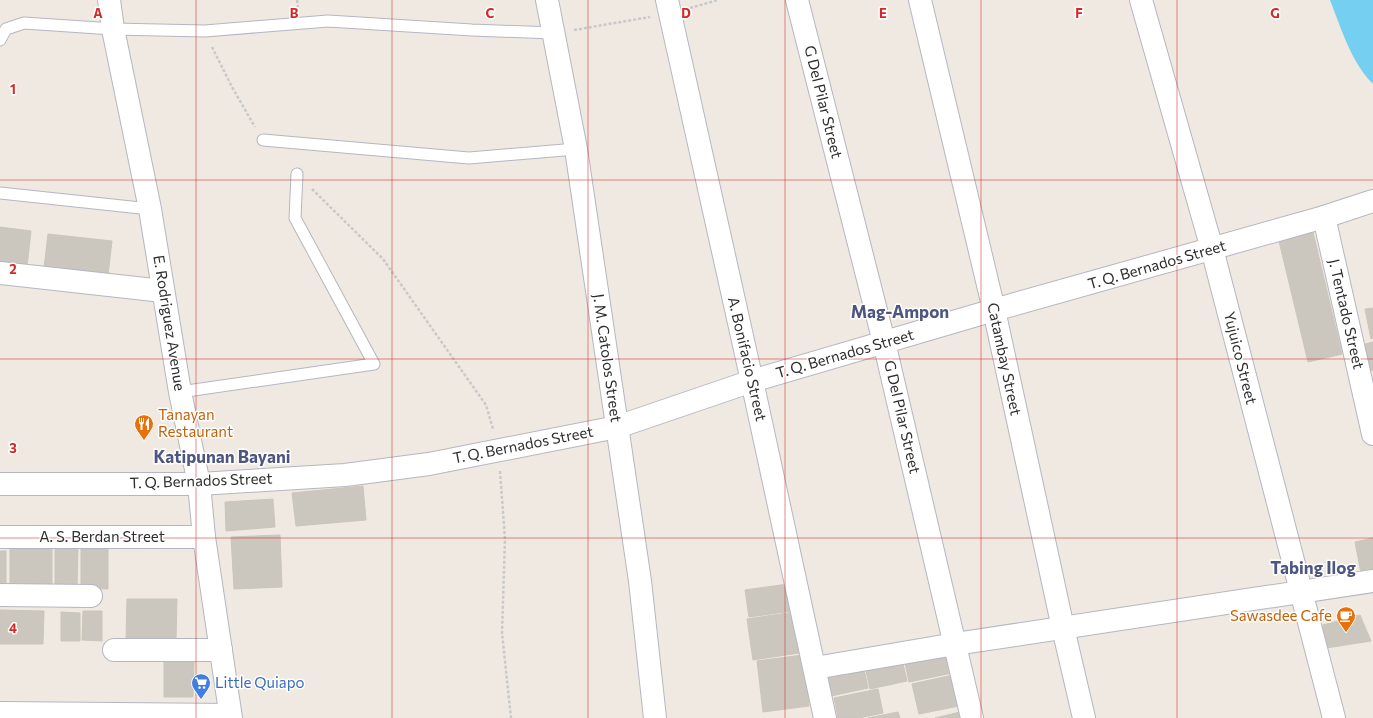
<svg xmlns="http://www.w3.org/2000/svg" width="1373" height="718" font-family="Commissioner,sans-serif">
<rect width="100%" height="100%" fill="#efe9e1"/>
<path fill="#75cff0" d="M1330 0H1373V84C1351 62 1341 28 1330 0Z"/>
<g fill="#cbc7bf" stroke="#cbc5ba">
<polygon points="0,227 31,231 27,267 0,264"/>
<polygon points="1313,232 1342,354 1308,362 1279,241"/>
<polygon points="48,234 112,241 108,275 44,268"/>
<polygon points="1373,308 1373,338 1371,339 1365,309"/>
<polygon points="1373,342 1373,370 1371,371 1365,344"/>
<polygon points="363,486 366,520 296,526 292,493"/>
<polygon points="273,499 275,527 226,531 225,502"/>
<polygon points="280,535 282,587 234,589 231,537"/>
<polygon points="1373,538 1373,571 1361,573 1355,542"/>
<polygon points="10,544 52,545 52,588 10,587"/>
<polygon points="81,545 108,545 108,589 81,588"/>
<polygon points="55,546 78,546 77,588 55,587"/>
<rect x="0" y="551" width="6" height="36"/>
<polygon points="788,584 792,611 749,617 745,590"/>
<polygon points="127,599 177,599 176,640 126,640"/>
<polygon points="0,610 44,611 43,644 0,644"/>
<polygon points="83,611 102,611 102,641 82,640"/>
<polygon points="61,612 80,613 80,641 61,641"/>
<polygon points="794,612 799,653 753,660 747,619"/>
<polygon points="1360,615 1371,641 1326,648 1323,625"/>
<polygon points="947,649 952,673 909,682 904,658"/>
<polygon points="803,655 809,706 763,712 757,661"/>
<polygon points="901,655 907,681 870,689 864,662"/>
<polygon points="862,660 868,688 831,696 826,668"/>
<polygon points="164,661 194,661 193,697 164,697"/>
<polygon points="953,675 959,706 919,714 912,684"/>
<polygon points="878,689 883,713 859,718 838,718 834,698"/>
<polygon points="898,712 900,718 868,718"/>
<polygon points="960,712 962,718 935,718"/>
</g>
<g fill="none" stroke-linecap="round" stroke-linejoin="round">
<defs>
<g id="service">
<polyline points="0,40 6,29 24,23 113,29 205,31 328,21 472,30 553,33"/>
<polyline points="263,140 469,158 576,149"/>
<polyline points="0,193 150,209"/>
<polyline points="180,392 374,364 295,218 297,174"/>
</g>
<g id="minor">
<polyline points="797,0 884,342 972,718"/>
<polyline points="920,0 994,310 1063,628 1084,718"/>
<polyline points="1141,0 1212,249 1334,718"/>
<polyline points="1324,217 1373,434"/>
<polyline points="0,273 163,291"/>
<polyline points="0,484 199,484 345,475 429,464 617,427 752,381 994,310 1324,217 1373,201"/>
<polyline points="0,537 204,537"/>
<polyline points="0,595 91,596"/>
<polyline points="114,650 221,650"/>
<polyline points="815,668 955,644 1373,581"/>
<polyline points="0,713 230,715"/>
</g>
<g id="tertiary">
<polyline points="109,0 113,29 150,209 180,392 199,484 204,537 231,718"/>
<polyline points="547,0 576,149 640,581 655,718"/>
<polyline points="667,0 752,381 825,718"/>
</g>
</defs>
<use href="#service" stroke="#b4b7c1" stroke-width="13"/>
<use href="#minor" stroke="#b4b7c1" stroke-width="24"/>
<use href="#tertiary" stroke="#b4b7c1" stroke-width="24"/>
<g stroke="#c9c9c9" stroke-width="2.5" stroke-dasharray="3 2" stroke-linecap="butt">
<polyline points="297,0 298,7"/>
<polyline points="690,8 718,0"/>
<polyline points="574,30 650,17"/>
<polyline points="212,47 232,87 255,127"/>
<polyline points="312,189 383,259 486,405 493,429"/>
<polyline points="500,471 505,539 502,633 511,718"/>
</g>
<use href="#service" stroke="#fff" stroke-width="11"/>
<use href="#minor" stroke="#fff" stroke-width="22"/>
<use href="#tertiary" stroke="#fff" stroke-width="22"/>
</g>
<path fill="none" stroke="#d62828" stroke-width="1" stroke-opacity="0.55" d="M196 0V718M392 0V718M588 0V718M785 0V718M981 0V718M1177 0V718M0 180H1373M0 359H1373M0 538H1373"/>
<defs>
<symbol id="restaurant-pin" viewBox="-11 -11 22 30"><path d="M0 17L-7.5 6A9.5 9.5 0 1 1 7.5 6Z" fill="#e8710a" stroke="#fff"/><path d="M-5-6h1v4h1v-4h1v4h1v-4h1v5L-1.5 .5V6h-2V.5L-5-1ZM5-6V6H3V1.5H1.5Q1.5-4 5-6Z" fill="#fff"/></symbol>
<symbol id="cafe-pin" viewBox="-11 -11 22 30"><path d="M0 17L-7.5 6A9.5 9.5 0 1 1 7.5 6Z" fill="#e8710a" stroke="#fff"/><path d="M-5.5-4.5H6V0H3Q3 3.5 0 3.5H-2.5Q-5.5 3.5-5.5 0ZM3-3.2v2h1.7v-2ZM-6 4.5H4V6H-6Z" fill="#fff"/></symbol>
<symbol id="supermarket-pin" viewBox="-11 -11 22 30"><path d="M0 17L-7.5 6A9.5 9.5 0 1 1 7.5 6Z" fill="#3f7fe0" stroke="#fff"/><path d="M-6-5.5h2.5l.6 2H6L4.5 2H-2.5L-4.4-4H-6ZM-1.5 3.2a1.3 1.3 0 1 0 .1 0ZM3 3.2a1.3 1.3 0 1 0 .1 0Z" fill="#fff"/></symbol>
</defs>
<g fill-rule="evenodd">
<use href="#restaurant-pin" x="133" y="413" width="22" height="30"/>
<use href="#cafe-pin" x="1335" y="605" width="22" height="30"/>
<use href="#supermarket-pin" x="190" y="672" width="22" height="30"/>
</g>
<g text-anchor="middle" stroke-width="3" stroke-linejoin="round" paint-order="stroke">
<g font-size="15" fill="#2e2e2e" stroke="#fff">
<text transform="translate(823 102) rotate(76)" y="5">G Del Pilar Street</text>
<text transform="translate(1157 265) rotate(-16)" y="5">T. Q. Bernados Street</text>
<text transform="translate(1346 314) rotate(77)" y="5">J. Tentado Street</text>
<text transform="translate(169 323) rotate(81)" y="5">E. Rodriguez Avenue</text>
<text transform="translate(845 354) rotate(-16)" y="5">T. Q. Bernados Street</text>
<text transform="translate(607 358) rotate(82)" y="5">J. M. Catolos Street</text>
<text transform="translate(1240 358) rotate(76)" y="5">Yujuico Street</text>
<text transform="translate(747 359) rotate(77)" y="5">A. Bonifacio Street</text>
<text transform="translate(1004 359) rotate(78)" y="5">Catambay Street</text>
<text transform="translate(902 417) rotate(77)" y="5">G Del Pilar Street</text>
<text transform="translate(523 445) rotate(-11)" y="5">T. Q. Bernados Street</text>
<text transform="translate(201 481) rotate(-2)" y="5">T. Q. Bernados Street</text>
<text x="102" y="542">A. S. Berdan Street</text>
</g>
<g font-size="15" fill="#c56008" stroke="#fff" text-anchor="start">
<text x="158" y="420">Tanayan<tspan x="158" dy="17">Restaurant</tspan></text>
<text x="1332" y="621" text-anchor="end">Sawasdee Cafe</text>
</g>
<g font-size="15" fill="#366cbe" stroke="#fff" text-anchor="start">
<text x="215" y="688">Little Quiapo</text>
</g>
<g font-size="17" font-weight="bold" fill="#4d5680" stroke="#fff">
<text x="900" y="318">Mag-Ampon</text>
<text x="222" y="463">Katipunan Bayani</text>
<text x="1313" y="574">Tabing Ilog</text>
</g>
</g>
<g font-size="13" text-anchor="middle" font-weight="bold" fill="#d62828" stroke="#fff" stroke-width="3" stroke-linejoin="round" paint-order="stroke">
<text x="98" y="18">A</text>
<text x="294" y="18">B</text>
<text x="490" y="18">C</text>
<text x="686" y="18">D</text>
<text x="883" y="18">E</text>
<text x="1079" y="18">F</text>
<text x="1275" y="18">G</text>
<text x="13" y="94">1</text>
<text x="13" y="274">2</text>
<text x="13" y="453">3</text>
<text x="13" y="633">4</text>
</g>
</svg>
